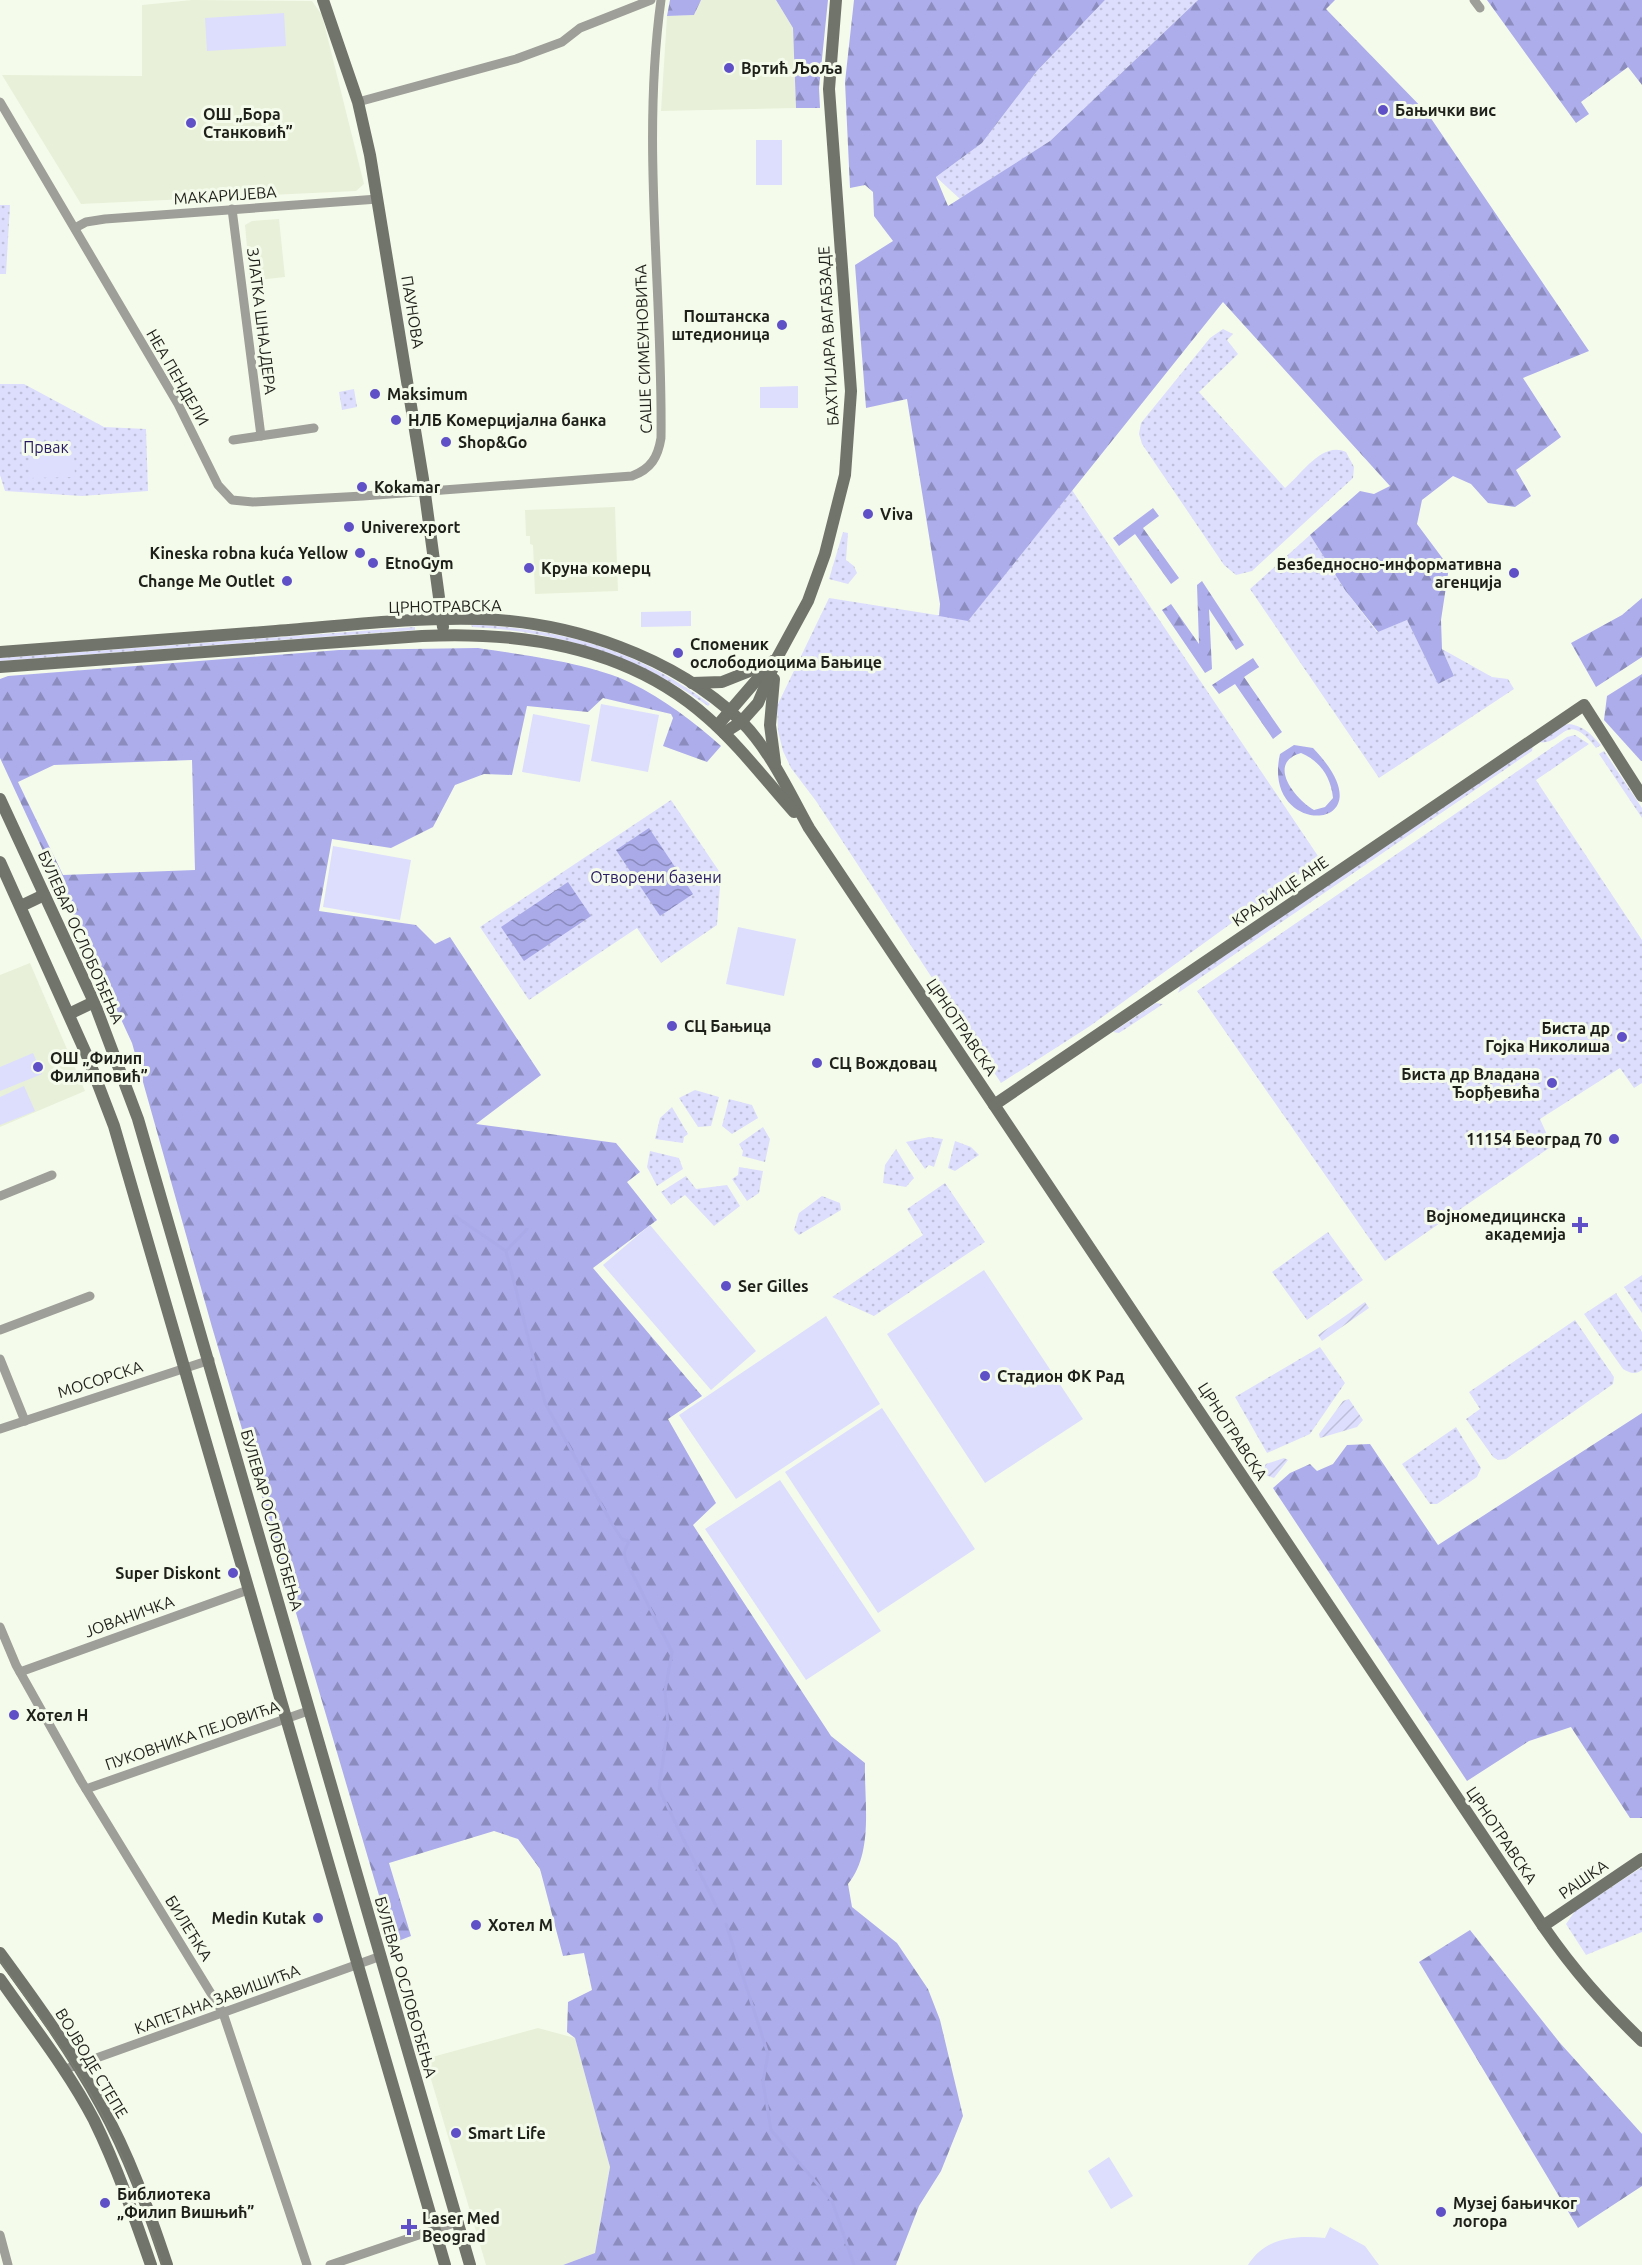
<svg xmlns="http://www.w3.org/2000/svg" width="1642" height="2265" font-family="Ubuntu,sans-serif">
<defs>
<pattern id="grass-dots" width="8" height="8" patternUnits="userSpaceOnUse" patternTransform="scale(1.5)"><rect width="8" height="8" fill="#dddefd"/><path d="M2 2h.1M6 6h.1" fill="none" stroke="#bdbed8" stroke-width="1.8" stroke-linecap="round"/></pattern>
<pattern id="forest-firs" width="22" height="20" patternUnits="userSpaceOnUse" patternTransform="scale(1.5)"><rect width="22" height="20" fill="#adadec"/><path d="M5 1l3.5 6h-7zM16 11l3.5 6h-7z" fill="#8c8cbe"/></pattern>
<pattern id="garden-furrows" width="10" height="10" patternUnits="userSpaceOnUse" patternTransform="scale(1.5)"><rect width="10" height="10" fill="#dddefd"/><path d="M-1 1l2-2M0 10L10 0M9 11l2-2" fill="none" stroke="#bdbed8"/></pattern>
<pattern id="water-waves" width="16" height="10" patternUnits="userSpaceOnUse" patternTransform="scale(1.5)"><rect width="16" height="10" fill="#aaaae9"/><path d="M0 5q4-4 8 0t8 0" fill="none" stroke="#8a8abc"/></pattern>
</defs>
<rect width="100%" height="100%" fill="#f5fbeb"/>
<g fill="#e8f0d9">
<polygon points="192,0 312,1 322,15 364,184 356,191 81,204 2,75 142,76 142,5"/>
<polygon points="701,0 776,0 793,28 796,108 661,111 667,16 694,15"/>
<polygon points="279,219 285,277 250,281 245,225 252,221"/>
<polygon points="615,507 618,591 535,594 533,545 530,544 530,536 526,536 525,510"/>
<polygon points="30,963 85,1091 0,1127 0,975"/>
<polygon points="538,2028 575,2038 610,2167 595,2253 563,2265 486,2265 425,2059"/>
</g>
<g fill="url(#grass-dots)">
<polygon points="1105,0 1198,0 1050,141 960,199 936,177 982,143 1037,71"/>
<polygon points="0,205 10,205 6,274 0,274"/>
<path d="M1223 329 1233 334 1227 340 1238 354 1199 392 1285 488C1302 474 1322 441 1346 452L1354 467 1353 478 1252 571 1236 575 1224 565 1142 444 1139 434 1141 423 1210 338Z"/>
<polygon points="0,384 24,384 104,427 146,429 148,491 82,496 5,491 0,475"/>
<polygon points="354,389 357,407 342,410 339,392"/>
<polygon points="1072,490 1320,859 1090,1026 1001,1083 816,801 791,768 783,751 778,731 777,706 829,598 968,620"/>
<polygon points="843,532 848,533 846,560 854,566 857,573 848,584 829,579"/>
<polygon points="1310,535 1345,590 1377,632 1407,620 1438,684 1454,676 1442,649 1492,677 1508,679 1514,689 1379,778 1250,589"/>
<path d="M471 624C564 630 634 648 710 704L708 706C638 656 558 631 472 627Z"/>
<polygon points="415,627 415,630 0,661 0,658"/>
<path d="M1569 724C1586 727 1590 734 1601 745L1596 748C1564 707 1564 747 1538 742L1560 726Z"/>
<polygon points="1575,735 1589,744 1536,780 1642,940 1642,1083 1634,1088 1620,1068 1540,1119 1552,1146 1385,1261 1197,991 1567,737"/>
<polygon points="1533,745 1532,751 1178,993 1181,985"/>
<polygon points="1604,751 1642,808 1642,818 1599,754"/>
<polygon points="671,800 721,874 717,925 661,963 637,928 529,1000 480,927"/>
<polygon points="1156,1003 1163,1004 1119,1033 1113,1032"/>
<polygon points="695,1090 719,1097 711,1126 698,1127 679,1098"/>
<polygon points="729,1099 752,1105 758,1118 732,1134 722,1126"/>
<polygon points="672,1107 688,1134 684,1137 683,1143 655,1139 660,1118"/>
<polygon points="763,1127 770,1139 765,1162 742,1156 743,1151 739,1144"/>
<polygon points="929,1137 943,1139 934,1167 929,1165 925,1169 906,1142"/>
<polygon points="955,1141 971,1147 979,1155 955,1171 948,1168"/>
<polygon points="896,1149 914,1178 906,1187 883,1183 885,1165"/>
<polygon points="650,1151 679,1158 683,1169 657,1186 647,1167"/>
<polygon points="739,1167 763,1171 759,1193 747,1201 732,1179 738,1175"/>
<polygon points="686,1176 696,1189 727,1185 740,1206 714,1226 685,1195 671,1205 661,1192"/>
<polygon points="945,1183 985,1242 874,1316 832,1297 923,1235 907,1209"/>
<polygon points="822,1196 840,1203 841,1210 799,1235 794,1230 799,1213"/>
<polygon points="1328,1232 1363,1280 1307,1320 1272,1272"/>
<polygon points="1642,1275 1642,1313 1624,1287"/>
<path d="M1616 1293 1642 1332V1370C1636 1375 1629 1373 1623 1369L1584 1314Z"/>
<polygon points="1575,1320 1614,1377 1613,1384 1506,1459 1498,1460 1493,1457 1466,1419 1480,1409 1469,1392"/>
<polygon points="1320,1347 1345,1383 1310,1434 1267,1453 1235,1397"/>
<polygon points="1456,1427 1481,1468 1477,1477 1437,1504 1430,1504 1402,1464"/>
<polygon points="1642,1867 1642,1932 1586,1955 1566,1924 1575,1911"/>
</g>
<g fill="url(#forest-firs)" fill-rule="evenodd">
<polygon points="670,0 701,0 694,15 667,16"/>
<polygon points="776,0 828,0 819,88 820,108 796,108 793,28"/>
<polygon points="854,0 1105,0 1037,71 982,143 936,177 948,206 1050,141 1198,0 1335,0 1326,9 1428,114 1589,351 1523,378 1561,437 1516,470 1531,496 1515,507 1488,503 1471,484 1453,476 1422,500 1417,524 1449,567 1441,620 1442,649 1454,676 1438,684 1407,620 1378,632 1345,590 1310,535 1360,491 1374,494 1390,486 1223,302 968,621 939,616 940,604 907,399 866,408 855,265 893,241 874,216 873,192 865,185 850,188 845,82"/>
<polygon points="1487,0 1642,0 1642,85 1628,67 1581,102 1589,114 1576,123"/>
<polygon points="1153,508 1159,516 1143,528 1179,578 1171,584 1135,534 1119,546 1113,538"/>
<polygon points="1202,581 1244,645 1236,650 1209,609 1212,669 1205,673 1162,610 1171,604 1199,644 1197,585"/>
<polygon points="1642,598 1642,657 1596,687 1571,643 1622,615"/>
<path d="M478 648C523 655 591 663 631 683 664 699 694 722 721 746L707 762 663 746 673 718 671 714 603 698 588 712 527 706 512 775 484 774 455 785 433 827 391 848 332 839 319 911 416 925 435 944 450 937 541 1075 476 1124 616 1143 640 1172 627 1182 657 1220 593 1268 702 1396 668 1419 716 1503 693 1525 831 1736 865 1763C864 1802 874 1852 848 1884L852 1907 897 1943 928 1989 940 2020 963 2116 941 2171 919 2206 896 2265H563L595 2253 610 2167 575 2038 567 2032 568 2002 592 1990 584 1953 563 1956 540 1869 518 1839 494 1831 389 1863 411 1936 393 1943 212 1327 132 1043 0 758V679L8 676 339 650ZM192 760 195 870 63 875 18 782 54 765Z"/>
<polygon points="1253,658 1259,667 1244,677 1282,732 1273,739 1235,684 1219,694 1212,685"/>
<polygon points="1642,674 1642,761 1641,761 1604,720 1607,696"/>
<path d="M1294 745 1313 748C1395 833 1260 841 1280 754ZM1301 753C1320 761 1331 777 1333 798L1325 807 1314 810C1295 799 1266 763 1301 753Z"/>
<polygon points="1642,1413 1642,1818 1630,1818 1571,1727 1529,1741 1467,1781 1273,1488 1290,1473 1310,1464 1317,1471 1333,1464 1347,1445 1370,1444 1438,1545"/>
<polygon points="1470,1930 1560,2043 1642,2134 1642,2186 1578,2228 1419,1962"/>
</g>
<g fill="url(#garden-furrows)">
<polygon points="1365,1302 1369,1308 1322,1341 1318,1335"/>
<polygon points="1349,1399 1363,1420 1357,1427 1320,1438 1319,1434 1343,1401"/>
<polygon points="1284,1458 1288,1460 1274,1478 1265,1475 1263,1468 1266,1464"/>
</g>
<g fill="#dddefd">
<polygon points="284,13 286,46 207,51 205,18"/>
<rect x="756" y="140" width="26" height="45"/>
<polygon points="798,386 798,408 760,408 760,387"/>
<polygon points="74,453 75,477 30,478 29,454"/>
<polygon points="691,611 691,626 641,627 641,612"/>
<polygon points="601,704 659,715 648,772 591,761"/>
<polygon points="533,714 590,725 580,782 522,772"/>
<polygon points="333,846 411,860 400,920 323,907"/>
<polygon points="738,927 796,939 784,996 726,984"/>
<polygon points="33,1053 42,1074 0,1091 0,1067"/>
<polygon points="24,1086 35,1111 0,1125 0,1097"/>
<polygon points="650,1225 756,1351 711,1390 603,1265"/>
<polygon points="984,1270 1083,1419 985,1483 887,1334"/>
<polygon points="826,1316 880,1404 736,1499 679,1415"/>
<polygon points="882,1408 975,1549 878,1613 785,1472"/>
<polygon points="780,1480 881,1631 806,1680 705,1529"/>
<polygon points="1109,2157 1133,2196 1111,2209 1088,2171"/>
<path d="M1330 2227 1365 2246 1379 2265H1248C1265 2237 1296 2235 1325 2238Z"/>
</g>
<g fill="url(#water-waves)">
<polygon points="649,828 693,894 660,916 616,850"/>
<polygon points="568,882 591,916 524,961 501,927"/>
</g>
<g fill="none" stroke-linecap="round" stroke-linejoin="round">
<g stroke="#aaaae9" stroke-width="3">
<polyline points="455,1216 506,1251 545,1403 612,1524 622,1539 629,1541 624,1553 626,1561 672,1652 665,1691 668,1725 659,1789 716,1906"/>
<polyline points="506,1251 527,1229"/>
<polyline points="726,1924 768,2054 763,2082 771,2130 832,2201 854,2265"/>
</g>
<g stroke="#9d9f98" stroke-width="9">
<polyline points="1474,0 1480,8"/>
<path d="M0 102 178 404 218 485 232 500 253 502 363 496 632 476C651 469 658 457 661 438 663 291 641 146 661 0"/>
<polyline points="358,102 516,59 562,42 580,28 651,0"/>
<polyline points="232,209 261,436"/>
<polyline points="75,228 86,222 105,219 378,199"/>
<polyline points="233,440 314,428"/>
<polyline points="0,1196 52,1175"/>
<polyline points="0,1330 90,1296"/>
<polyline points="0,1359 25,1421"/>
<polyline points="0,1429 210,1360"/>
<polyline points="0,1627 16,1665 81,1781 223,2013 307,2265"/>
<polyline points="20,1672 248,1590"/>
<polyline points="86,1789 308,1711"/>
<polyline points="63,2070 381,1956"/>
<polyline points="0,2235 8,2265"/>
<polyline points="330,2265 457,2222"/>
</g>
<g stroke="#71746b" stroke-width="12">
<polyline points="323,0 358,102 370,155 423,479 443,627"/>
<path d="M0 652C92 645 184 638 276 631 343 626 412 617 480 619 572 622 673 656 741 721 770 750 789 792 809 828L1543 1926C1575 1972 1602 2002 1642 2041"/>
<path d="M0 667 422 636C523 631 630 648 708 718 740 746 766 781 794 812"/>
<polyline points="774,679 770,725 775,763"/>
<polyline points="692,683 722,682 765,665"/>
<polyline points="717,726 773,661"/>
<polyline points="724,733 741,722 758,703 777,658 808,601 825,554 845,475 851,391 829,89 836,0"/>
<polyline points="0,799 94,1002 138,1119 470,2265"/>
<polyline points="0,862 88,1058 114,1126 445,2265"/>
<polyline points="21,906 44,895"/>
<polyline points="69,1014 94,1002"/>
<polyline points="994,1105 1584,705 1642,796"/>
<polyline points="1543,1926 1642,1859"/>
<path d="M0 1953C36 2002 72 2052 101 2105 129 2155 149 2211 167 2265"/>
<path d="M0 1979C32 2025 68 2070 94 2120 117 2167 134 2216 151 2265"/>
</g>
<path stroke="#777b70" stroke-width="1.5" d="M0 1961C34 2009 69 2056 98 2107 125 2157 145 2211 162 2265"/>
</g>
<g fill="#6050c8" stroke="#f5fbeb" stroke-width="2">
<circle cx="729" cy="68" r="6"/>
<circle cx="1383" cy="110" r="6"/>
<circle cx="191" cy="123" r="6"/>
<circle cx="782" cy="325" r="6"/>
<circle cx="375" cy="394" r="6"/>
<circle cx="396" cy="420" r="6"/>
<circle cx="446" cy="442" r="6"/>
<circle cx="362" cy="487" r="6"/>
<circle cx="868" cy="514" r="6"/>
<circle cx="349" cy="527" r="6"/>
<circle cx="360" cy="553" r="6"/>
<circle cx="373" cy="563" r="6"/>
<circle cx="529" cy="568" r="6"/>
<circle cx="1514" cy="573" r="6"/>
<circle cx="287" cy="581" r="6"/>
<circle cx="678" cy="653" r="6"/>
<circle cx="672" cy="1026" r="6"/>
<circle cx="1622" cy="1037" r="6"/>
<circle cx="817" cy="1063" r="6"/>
<circle cx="38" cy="1067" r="6"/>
<circle cx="1552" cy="1083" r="6"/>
<circle cx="1614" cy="1139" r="6"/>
<path d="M1577 1216h6v6h6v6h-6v6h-6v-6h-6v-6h6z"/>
<circle cx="726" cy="1286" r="6"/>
<circle cx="985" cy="1376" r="6"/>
<circle cx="233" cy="1573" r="6"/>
<circle cx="14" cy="1715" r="6"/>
<circle cx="318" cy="1918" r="6"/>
<circle cx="476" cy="1925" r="6"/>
<circle cx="456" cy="2133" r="6"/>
<circle cx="105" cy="2203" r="6"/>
<circle cx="1441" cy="2212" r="6"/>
<path d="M406 2218h6v6h6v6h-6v6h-6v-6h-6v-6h6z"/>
</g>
<g text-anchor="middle" stroke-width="6" stroke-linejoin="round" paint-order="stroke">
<g font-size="16" font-weight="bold" fill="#1e201a" stroke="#f5fbeb" text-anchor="start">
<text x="741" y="74">Вртић Љоља</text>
<text x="1395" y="116">Бањички вис</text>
<text x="203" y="120">ОШ „Бора<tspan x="203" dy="18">Станковић”</tspan></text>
<text x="770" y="322" text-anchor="end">Поштанска<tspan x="770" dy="18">штедионица</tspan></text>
<text x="387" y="400">Maksimum</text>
<text x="408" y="426">НЛБ Комерцијална банка</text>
<text x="458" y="448">Shop&amp;Go</text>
<text x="374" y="493">Kokamar</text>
<text x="880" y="520">Viva</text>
<text x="361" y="533">Univerexport</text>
<text x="348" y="559" text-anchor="end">Kineska robna kuća Yellow</text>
<text x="385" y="569">EtnoGym</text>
<text x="1502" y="570" text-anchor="end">Безбедносно-информативна<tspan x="1502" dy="18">агенција</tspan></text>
<text x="541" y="574">Круна комерц</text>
<text x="275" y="587" text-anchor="end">Change Me Outlet</text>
<text x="690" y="650">Споменик<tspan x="690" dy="18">ослободиоцима Бањице</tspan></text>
<text x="684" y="1032">СЦ Бањица</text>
<text x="1610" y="1034" text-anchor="end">Биста др<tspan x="1610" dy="18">Гојка Николиша</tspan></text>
<text x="50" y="1064">ОШ „Филип<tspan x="50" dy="18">Филиповић”</tspan></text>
<text x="829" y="1069">СЦ Вождовац</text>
<text x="1540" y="1080" text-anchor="end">Биста др Владана<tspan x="1540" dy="18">Ђорђевића</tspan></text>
<text x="1602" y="1145" text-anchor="end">11154 Београд 70</text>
<text x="1566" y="1222" text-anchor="end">Војномедицинска<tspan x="1566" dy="18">академија</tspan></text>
<text x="738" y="1292">Ser Gilles</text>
<text x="997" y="1382">Стадион ФК Рад</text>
<text x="221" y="1579" text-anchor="end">Super Diskont</text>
<text x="26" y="1721">Хотел Н</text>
<text x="306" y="1924" text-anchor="end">Medin Kutak</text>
<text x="488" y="1931">Хотел М</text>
<text x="468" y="2139">Smart Life</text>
<text x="117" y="2200">Библиотека<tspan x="117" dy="18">„Филип Вишњић”</tspan></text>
<text x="1453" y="2209">Музеј бањичког<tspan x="1453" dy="18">логора</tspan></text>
<text x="422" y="2224">Laser Med<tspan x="422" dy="18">Beograd</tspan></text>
</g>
<g font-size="16" fill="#1e201a" stroke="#f5fbeb">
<text transform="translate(225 195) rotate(-4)" y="6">МАКАРИЈЕВА</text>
<text transform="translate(413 312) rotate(81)" y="6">ПАУНОВА</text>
<text transform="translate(262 321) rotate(83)" y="6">ЗЛАТКА ШНАЈДЕРА</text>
<text transform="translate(828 336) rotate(-93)" y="6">БАХТИЈАРА ВАГАБЗАДЕ</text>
<text transform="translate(643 349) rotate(-92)" y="6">САШЕ СИМЕУНОВИЋА</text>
<text transform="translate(178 377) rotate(60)" y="6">НЕА ПЕНДЕЛИ</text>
<text transform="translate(445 606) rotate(-1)" y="6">ЦРНОТРАВСКА</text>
<text transform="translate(1280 891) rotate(-34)" y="6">КРАЉИЦЕ АНЕ</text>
<text transform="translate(81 937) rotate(66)" y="6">БУЛЕВАР ОСЛОБОЂЕЊА</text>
<text transform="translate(962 1027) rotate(56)" y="6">ЦРНОТРАВСКА</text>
<text transform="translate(100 1379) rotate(-18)" y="6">МОСОРСКА</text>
<text transform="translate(1233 1431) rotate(57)" y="6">ЦРНОТРАВСКА</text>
<text transform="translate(272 1520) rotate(74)" y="6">БУЛЕВАР ОСЛОБОЂЕЊА</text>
<text transform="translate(129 1616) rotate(-20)" y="6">ЈОВАНИЧКА</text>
<text transform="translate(192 1735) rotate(-19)" y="6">ПУКОВНИКА ПЕЈОВИЋА</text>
<text transform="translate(1502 1835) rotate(56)" y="6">ЦРНОТРАВСКА</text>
<text transform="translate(1583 1879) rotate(-35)" y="6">РАШКА</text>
<text transform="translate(189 1928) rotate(58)" y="6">БИЛЕЋКА</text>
<text transform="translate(406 1987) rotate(74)" y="6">БУЛЕВАР ОСЛОБОЂЕЊА</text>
<text transform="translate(217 1999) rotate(-20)" y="6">КАПЕТАНА ЗАВИШИЋА</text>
<text transform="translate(92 2063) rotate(59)" y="6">ВОЈВОДЕ СТЕПЕ</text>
</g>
<g font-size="16" fill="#271a61" stroke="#f5fbeb">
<text x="46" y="453">Првак</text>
<text x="656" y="883">Отворени базени</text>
</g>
</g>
</svg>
